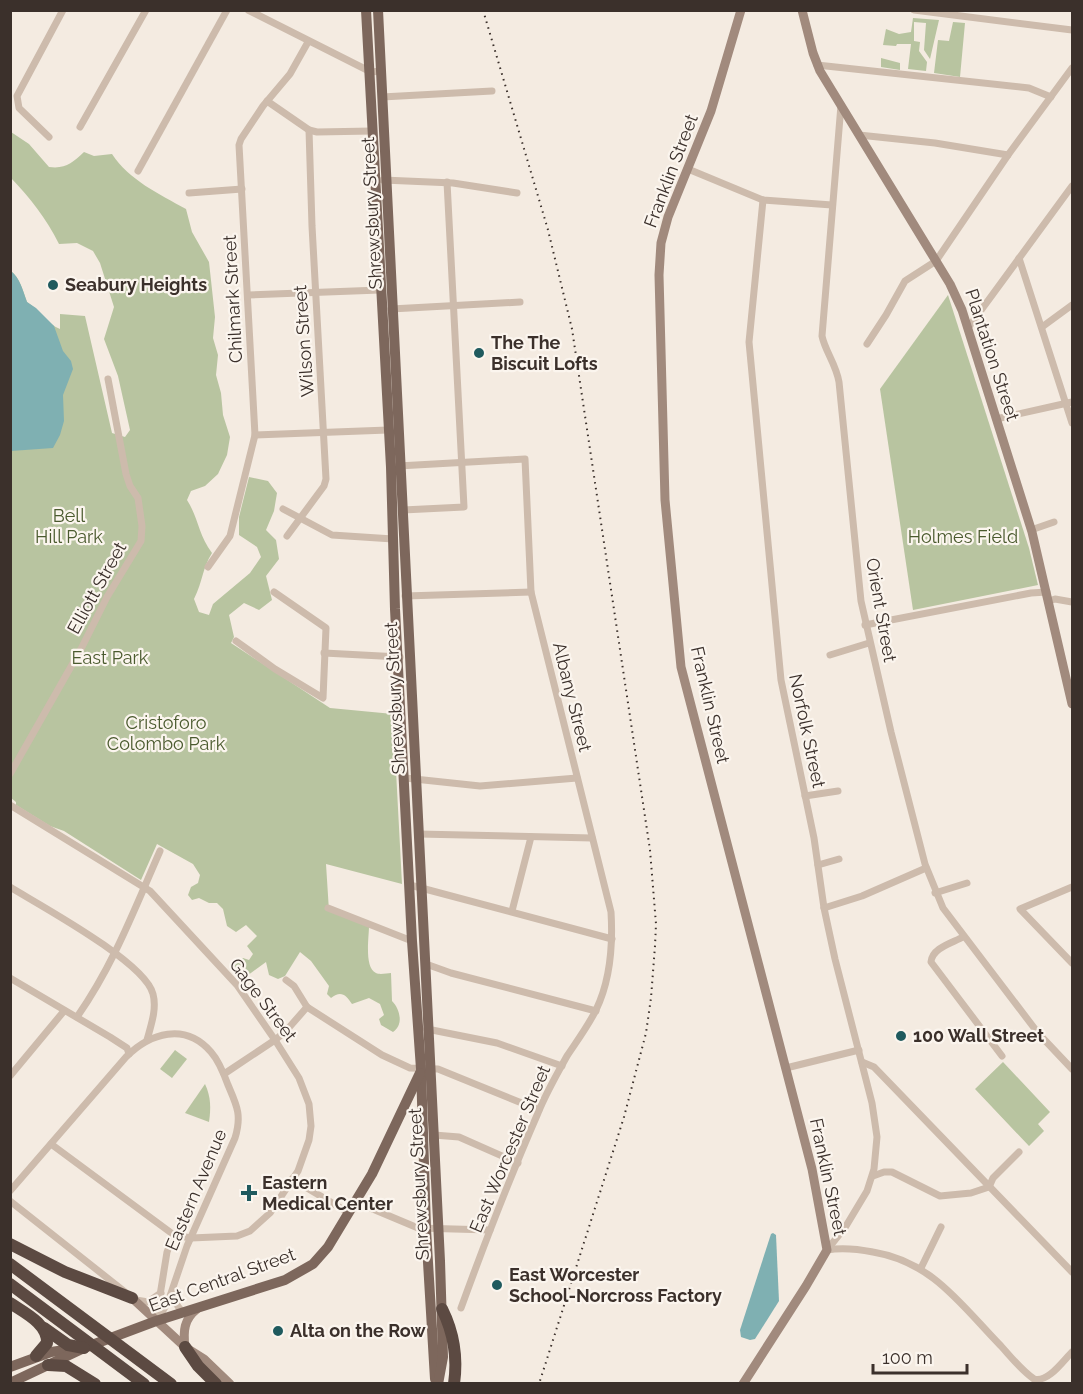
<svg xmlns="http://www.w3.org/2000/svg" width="1083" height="1394" font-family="Raleway,sans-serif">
<rect width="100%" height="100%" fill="#f4ebe1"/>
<g fill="#b8c4a0">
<polygon points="913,18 939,20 930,59 924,50 926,23 914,22 914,41 920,42 919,51 927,62 926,71 908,69 911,44 897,44 896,46 883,45 886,29 899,34 911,32"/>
<polygon points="953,22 965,23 960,77 934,73 938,40 949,41"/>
<polygon points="881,58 900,63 900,70 881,67"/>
<path d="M11 132 29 144 49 167C66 169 72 163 84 152L94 156 112 154C129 180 159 194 186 209L192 232 209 262 215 317 213 338 218 355 216 375 221 393 223 415 230 437 227 455 218 474 205 486 191 491 187 500C199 519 198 534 212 553 202 569 203 581 194 599L199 612 209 615 213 604 250 573 261 557 257 547 239 535V517L249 477 268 481 277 493 274 511 266 530 276 540 279 559 266 576 272 600 259 610 244 603 229 615 234 637 231 643 330 708 393 714 402 884 326 864 329 911 369 926C369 937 364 968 376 973 380 975 387 973 391 973L392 1001C400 1009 404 1025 393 1032L381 1025 379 1019 384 1015 380 1004 369 998 352 1004C346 995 341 990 331 998L327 994 329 986 311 961 300 952 285 976 278 979 269 975 266 962 240 981 231 968 243 958 249 960 253 954 247 946 257 936 246 925 236 932 227 926 223 909 217 903H209L199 898 192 900 188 895 191 887 198 883 200 875 193 864 157 844 141 880 64 831 50 826 16 805V802L11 798V271C20 278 23 291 27 302 39 310 47 324 60 329V314L85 316 112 433 125 437 130 430 118 376 104 339 114 307 100 263 93 251 77 243 59 244C46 218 30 198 11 178Z"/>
<polygon points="948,295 1029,548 1038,585 913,610 880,389"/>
<polygon points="175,1050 187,1059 172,1078 160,1069"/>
<polygon points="1003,1062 1050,1112 1038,1124 1044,1131 1029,1146 975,1089"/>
<path d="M205 1084C211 1097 211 1108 209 1122L185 1113Z"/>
</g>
<g fill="#7fb0b2">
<path d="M11 271C20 278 23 291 27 302L36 308 54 326 63 351 71 361 73 369 63 395 64 421 60 435 53 448 11 451Z"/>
<polygon points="773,1233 776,1235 779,1301 755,1339 750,1340 741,1337 740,1330 771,1234"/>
</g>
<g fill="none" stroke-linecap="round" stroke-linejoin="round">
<g stroke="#cdbbac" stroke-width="7">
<polyline points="248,10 371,72 381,71"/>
<polyline points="914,10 1072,30"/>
<polyline points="817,65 1029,88 1051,97"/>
<polyline points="382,97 492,91"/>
<polyline points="267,101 309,130 317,132 372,131"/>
<path d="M841 105 822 336C825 351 836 364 839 382L861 601 891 732 925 864 943 908 1038 1033 1072 1069"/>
<polyline points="80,127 146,10"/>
<polyline points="859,135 935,143 1008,155"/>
<polyline points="49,137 19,108 17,96 63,10"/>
<polyline points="688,169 763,200 832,205"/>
<polyline points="138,171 227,10"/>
<polyline points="383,180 453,183 517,193"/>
<polyline points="189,193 242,189"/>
<polyline points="763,200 749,342 781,680 814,838 824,908 835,959 872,1103 877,1137 874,1169 867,1191 846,1226 827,1250"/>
<polyline points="1019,258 1072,423"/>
<polyline points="248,295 380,290"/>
<polyline points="391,309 520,302"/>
<polyline points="1042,327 1072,305"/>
<polyline points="968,328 1072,186"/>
<polyline points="867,344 886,315 905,281 936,261 1008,155 1072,68"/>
<polyline points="996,419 1072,402"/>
<polyline points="255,435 388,430"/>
<path d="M398 466 525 459 531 592 611 912C613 945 611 979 596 1010 588 1026 577 1041 567 1056 557 1074 546 1093 538 1113 510 1177 485 1242 461 1308"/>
<polyline points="283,509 332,535 393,539"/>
<polyline points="403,510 464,507 447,182"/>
<polyline points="1031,530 1054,522"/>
<polyline points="287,536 324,486 326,479 312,226 309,130"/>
<polyline points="208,567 230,536 255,435 239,145 241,139 263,106 290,74 308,42"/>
<polyline points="405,596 531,592"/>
<polyline points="1049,601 1055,599 1072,602"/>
<polyline points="865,625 1031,593 1047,592"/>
<polyline points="236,641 275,669 323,698 326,628 274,592"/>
<polyline points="324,653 400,657"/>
<polyline points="830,655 869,643"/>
<polyline points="10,774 81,649 107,597 141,541 142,526 138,498 130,486 126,474 108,379"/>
<polyline points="405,778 480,786 577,778"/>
<polyline points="805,796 838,791"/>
<polyline points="10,805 150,891 237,985 275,1040 299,1078 309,1104 311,1126 309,1140 298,1171 270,1213 250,1231 237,1236 191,1238 174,1235 51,1144"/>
<polyline points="418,834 592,838"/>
<polyline points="818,865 839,859"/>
<polyline points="410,885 612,939"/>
<path d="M10 887C41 906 145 962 153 994 157 1009 151 1025 147 1040"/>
<polyline points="1072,887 1020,909 1072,963"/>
<polyline points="935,893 967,883"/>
<polyline points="328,908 412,941"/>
<polyline points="824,908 862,896 926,868"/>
<polyline points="512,911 531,837"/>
<path d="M963 937C952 943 932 948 931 962L1002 1056"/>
<polyline points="426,964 451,973 596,1011"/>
<polyline points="10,978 110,1037 127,1048 129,1054"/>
<polyline points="286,980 294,986 307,1007 382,1055 410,1068 438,1069 539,1110"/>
<path d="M77 1017C114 964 134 910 160 851"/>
<polyline points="427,1029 497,1043 562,1066"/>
<polyline points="862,1062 874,1067 1072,1272"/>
<polyline points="786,1068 859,1050"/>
<polyline points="224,1074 275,1040 286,1031 307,1007"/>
<polyline points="10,1076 64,1011"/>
<polyline points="434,1135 459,1137 518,1163"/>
<polyline points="873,1176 884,1172 892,1172 940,1196 971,1193 989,1187 993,1178 1019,1152"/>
<polyline points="292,1179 349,1213"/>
<path d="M10 1191 126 1057C150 1033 185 1022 211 1052 219 1061 224 1074 228 1085 237 1106 242 1115 235 1138L187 1246 168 1302 158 1319"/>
<polyline points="10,1201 125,1292"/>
<polyline points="356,1202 418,1228 490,1230"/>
<path d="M827 1250C843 1247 858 1249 873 1252 933 1262 961 1305 1001 1346 1011 1357 1021 1370 1034 1379 1048 1383 1063 1361 1072 1352"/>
<polyline points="921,1268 941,1227"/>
<polyline points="173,1291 177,1305 183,1313"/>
<polyline points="136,1300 148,1302 161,1293"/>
<polyline points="156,1320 167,1252 174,1235"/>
</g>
<g stroke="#a18a7d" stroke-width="9">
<polyline points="741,10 711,111 668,217 661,243 659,275 665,500 681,667 812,1169 827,1250 806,1286 743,1384"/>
<polyline points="802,10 813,53 820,71 950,284 962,310 1032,532 1072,704"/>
<polyline points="132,1298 185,1347 204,1359 230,1384"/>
<path d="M185 1347C183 1331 184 1319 197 1309"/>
</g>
<g stroke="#7d675c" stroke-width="10">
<polyline points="366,10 391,467 395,609 412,941 421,1069 426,1229 435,1379"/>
<polyline points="378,10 440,1261 443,1357 438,1384"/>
<polyline points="10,1367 51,1352 78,1348"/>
<polyline points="10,1383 84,1348 156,1321 285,1280 313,1264 328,1247 372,1174 420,1073"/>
</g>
<g stroke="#5c4a42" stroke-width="12">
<polyline points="10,1244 65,1272 132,1298"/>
<polyline points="10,1264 171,1384"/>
<polyline points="10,1284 144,1384"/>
<path d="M10 1303C25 1313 48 1324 47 1343L36 1356"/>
<path d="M442 1309C454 1333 458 1356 454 1384"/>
<polyline points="44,1328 68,1345 84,1348"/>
<polyline points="185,1347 198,1366 216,1384"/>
<polyline points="48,1365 66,1366 95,1384"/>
</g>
<polyline stroke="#3b302b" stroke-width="2" stroke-dasharray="1.5 4.5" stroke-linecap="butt" points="483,10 548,230 572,329 650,850 656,924 655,946 651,998 646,1033 624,1117 539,1384"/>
</g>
<g fill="#1f5a5e" stroke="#fbf5ee" stroke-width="2">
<circle cx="53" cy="285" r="6"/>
<circle cx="479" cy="353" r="6"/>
<circle cx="901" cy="1036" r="6"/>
<path d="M246 1184h6v6h6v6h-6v6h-6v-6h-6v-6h6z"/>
<circle cx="497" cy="1285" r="6"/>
<circle cx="278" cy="1331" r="6"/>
</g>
<g text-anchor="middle" stroke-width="4.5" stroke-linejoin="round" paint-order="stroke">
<g font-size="18" fill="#3b302b" stroke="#fbf5ee">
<text transform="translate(671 171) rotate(-69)" y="6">Franklin Street</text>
<text transform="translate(372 213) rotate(-93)" y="6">Shrewsbury Street</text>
<text transform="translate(233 299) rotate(-93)" y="6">Chilmark Street</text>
<text transform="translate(304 341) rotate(-94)" y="6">Wilson Street</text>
<text transform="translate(992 355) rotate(72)" y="6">Plantation Street</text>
<text transform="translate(97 588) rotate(-61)" y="6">Elliott Street</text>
<text transform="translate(881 610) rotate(80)" y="6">Orient Street</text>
<text transform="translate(572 697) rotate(76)" y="6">Albany Street</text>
<text transform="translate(395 698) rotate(-93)" y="6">Shrewsbury Street</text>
<text transform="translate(710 705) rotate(77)" y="6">Franklin Street</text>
<text transform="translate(807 731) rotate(78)" y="6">Norfolk Street</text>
<text transform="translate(263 1000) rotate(53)" y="6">Gage Street</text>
<text transform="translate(510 1149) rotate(-67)" y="6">East Worcester Street</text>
<text transform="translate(828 1177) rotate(78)" y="6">Franklin Street</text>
<text transform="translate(419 1184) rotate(-93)" y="6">Shrewsbury Street</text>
<text transform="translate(196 1190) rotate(-67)" y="6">Eastern Avenue</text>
<text transform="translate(222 1280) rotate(-20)" y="6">East Central Street</text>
</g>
<g font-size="18" font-weight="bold" fill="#3b302b" stroke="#fbf5ee" text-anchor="start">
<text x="65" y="291">Seabury Heights</text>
<text x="491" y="349">The The<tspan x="491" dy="21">Biscuit Lofts</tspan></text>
<text x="913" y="1042">100 Wall Street</text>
<text x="262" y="1189">Eastern<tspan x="262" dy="21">Medical Center</tspan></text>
<text x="509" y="1281">East Worcester<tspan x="509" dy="21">School-Norcross Factory</tspan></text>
<text x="290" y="1337">Alta on the Row</text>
</g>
<g font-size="18" fill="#4a5a2e" stroke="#fbf5ee">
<text x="69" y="522">Bell<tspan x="69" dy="21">Hill Park</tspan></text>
<text x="963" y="543">Holmes Field</text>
<text x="110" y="664">East Park</text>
<text x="166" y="729">Cristoforo<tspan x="166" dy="21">Colombo Park</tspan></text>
</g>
</g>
<rect width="1083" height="1394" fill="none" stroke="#3b302b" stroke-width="24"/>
<path d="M873 1364v9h94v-9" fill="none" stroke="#3b302b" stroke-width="3"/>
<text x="882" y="1364" font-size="18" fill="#3b302b" stroke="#fbf5ee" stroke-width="4.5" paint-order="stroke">100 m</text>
</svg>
